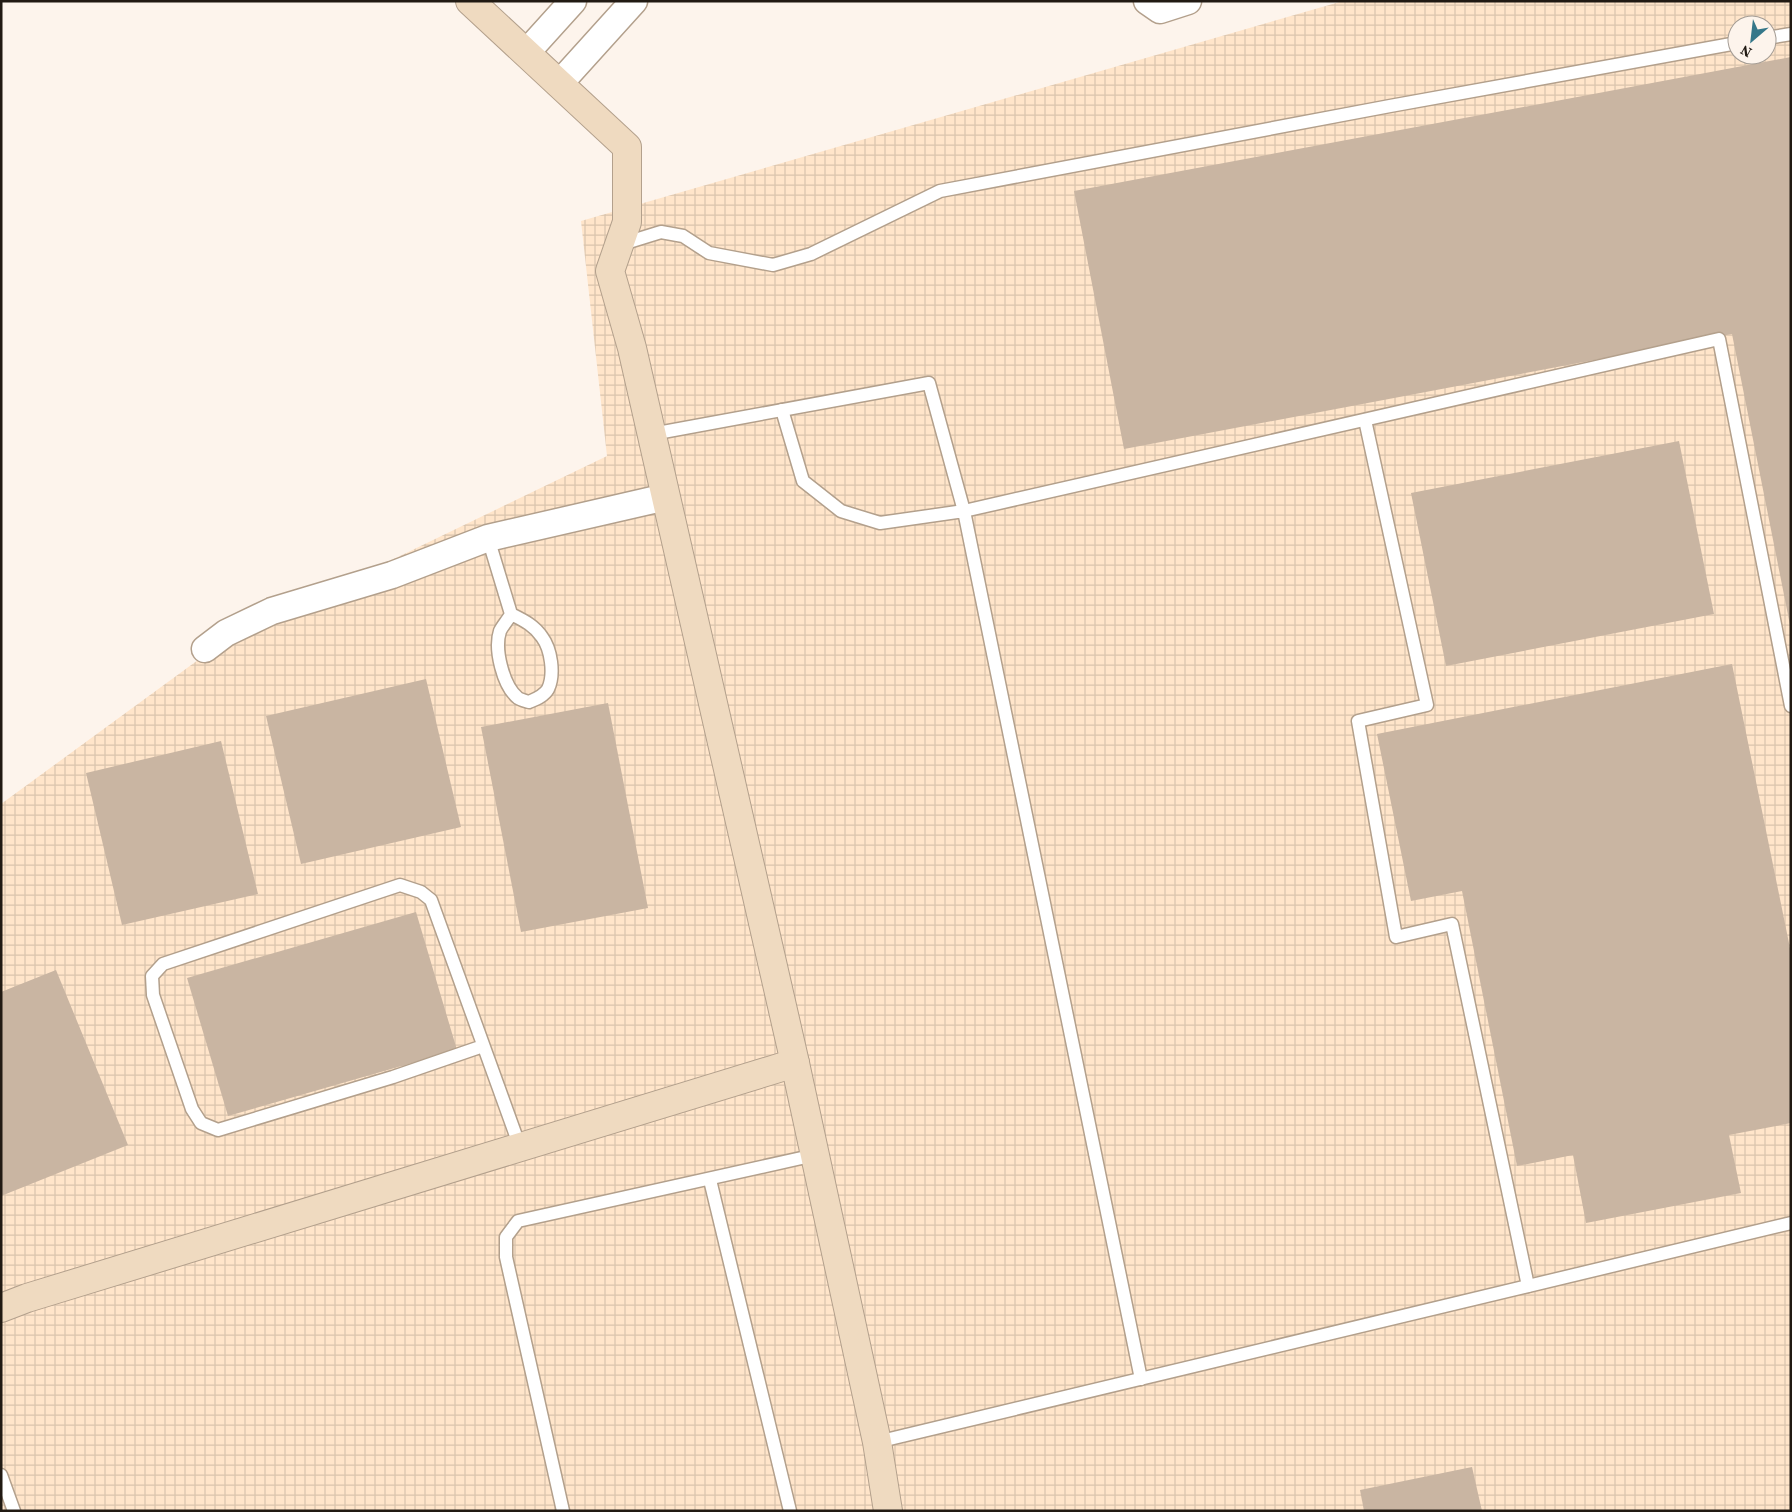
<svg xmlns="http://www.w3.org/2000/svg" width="1792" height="1512" font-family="'Source Serif 4',serif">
<defs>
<pattern id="industrial-grid" width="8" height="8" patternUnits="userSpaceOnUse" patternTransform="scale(1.25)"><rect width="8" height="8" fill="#ffe5ca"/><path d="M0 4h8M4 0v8" fill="none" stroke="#dac4ad"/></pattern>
</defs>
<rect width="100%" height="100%" fill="#fdf4ec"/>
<path fill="url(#industrial-grid)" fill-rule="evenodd" d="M1343 1H1791V1511H1V804L224 641 607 456 581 221ZM1737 25H1767V55H1737Z"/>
<g fill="#c9b5a2">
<polygon points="1791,57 1791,630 1732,334 1124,449 1074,191"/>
<polygon points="1679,441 1714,614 1446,666 1411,493"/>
<polygon points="1732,664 1791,953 1791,1123 1729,1135 1741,1193 1586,1223 1573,1155 1517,1166 1462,891 1411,901 1377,734"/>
<polygon points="426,679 461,827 301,864 266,716"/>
<polygon points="608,703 648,908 521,932 481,727"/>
<polygon points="221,741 258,894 122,925 86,773"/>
<polygon points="416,912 457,1050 228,1116 187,978"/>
<polygon points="56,970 128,1145 1,1196 1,992"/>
<polygon points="1472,1467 1482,1511 1364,1511 1360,1490"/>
</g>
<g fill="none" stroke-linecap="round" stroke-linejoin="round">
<defs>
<g id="lane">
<polyline points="1767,38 1791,34"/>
<polyline points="619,245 661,232 683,236 709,253 773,265 811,254 940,191 1390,106 1737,43"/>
<polyline points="782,410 803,481 841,511 880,523 964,511 1141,1379"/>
<polyline points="1365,420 1427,705 1358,721 1396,937 1452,924 1528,1286"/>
<polyline points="652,434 929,383 964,511 1719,339 1791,706"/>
<path d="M488 538 511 614C523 620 534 625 542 637 551 649 555 674 548 689 544 696 536 699 529 702 526 701 521 700 518 698 503 686 494 649 500 631 503 625 508 620 511 614"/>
<polyline points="483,1046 393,1077 218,1130 201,1123 192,1109 153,995 152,976 163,964 400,885 421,892 431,900 520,1147"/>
<polyline points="710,1180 790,1511"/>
<polyline points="877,1442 1791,1223"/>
<polyline points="1,1475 14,1511"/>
<polyline points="563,1511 506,1257 506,1237 518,1221 815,1155"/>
</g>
<g id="street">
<polyline points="1147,1 1160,10 1188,1"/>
<polyline points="526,53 573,1"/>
<polyline points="559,84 634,1"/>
<polyline points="205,649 226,633 272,611 392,575 488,538 666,497"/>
</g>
<g id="secondary">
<polyline points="470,1 627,147 627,222 610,271 632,348 795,1063 877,1442 888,1511"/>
<polyline points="1,1308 27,1298 795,1063"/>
</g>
</defs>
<use href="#lane" stroke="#b3a08c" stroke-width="15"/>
<use href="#street" stroke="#b3a08c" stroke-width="29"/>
<use href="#secondary" stroke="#b3a08c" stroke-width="30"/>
<use href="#lane" stroke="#fff" stroke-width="12"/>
<use href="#street" stroke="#fff" stroke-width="26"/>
<use href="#secondary" stroke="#efdac0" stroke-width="28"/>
</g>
<rect width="1792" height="1512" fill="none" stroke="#211a13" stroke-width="5"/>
<g transform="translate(1752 40) rotate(208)"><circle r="24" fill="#fdf4ec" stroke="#a59d95"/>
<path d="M0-4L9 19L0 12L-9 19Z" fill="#357789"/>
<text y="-8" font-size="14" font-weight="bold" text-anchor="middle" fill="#211a13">N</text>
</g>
</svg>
